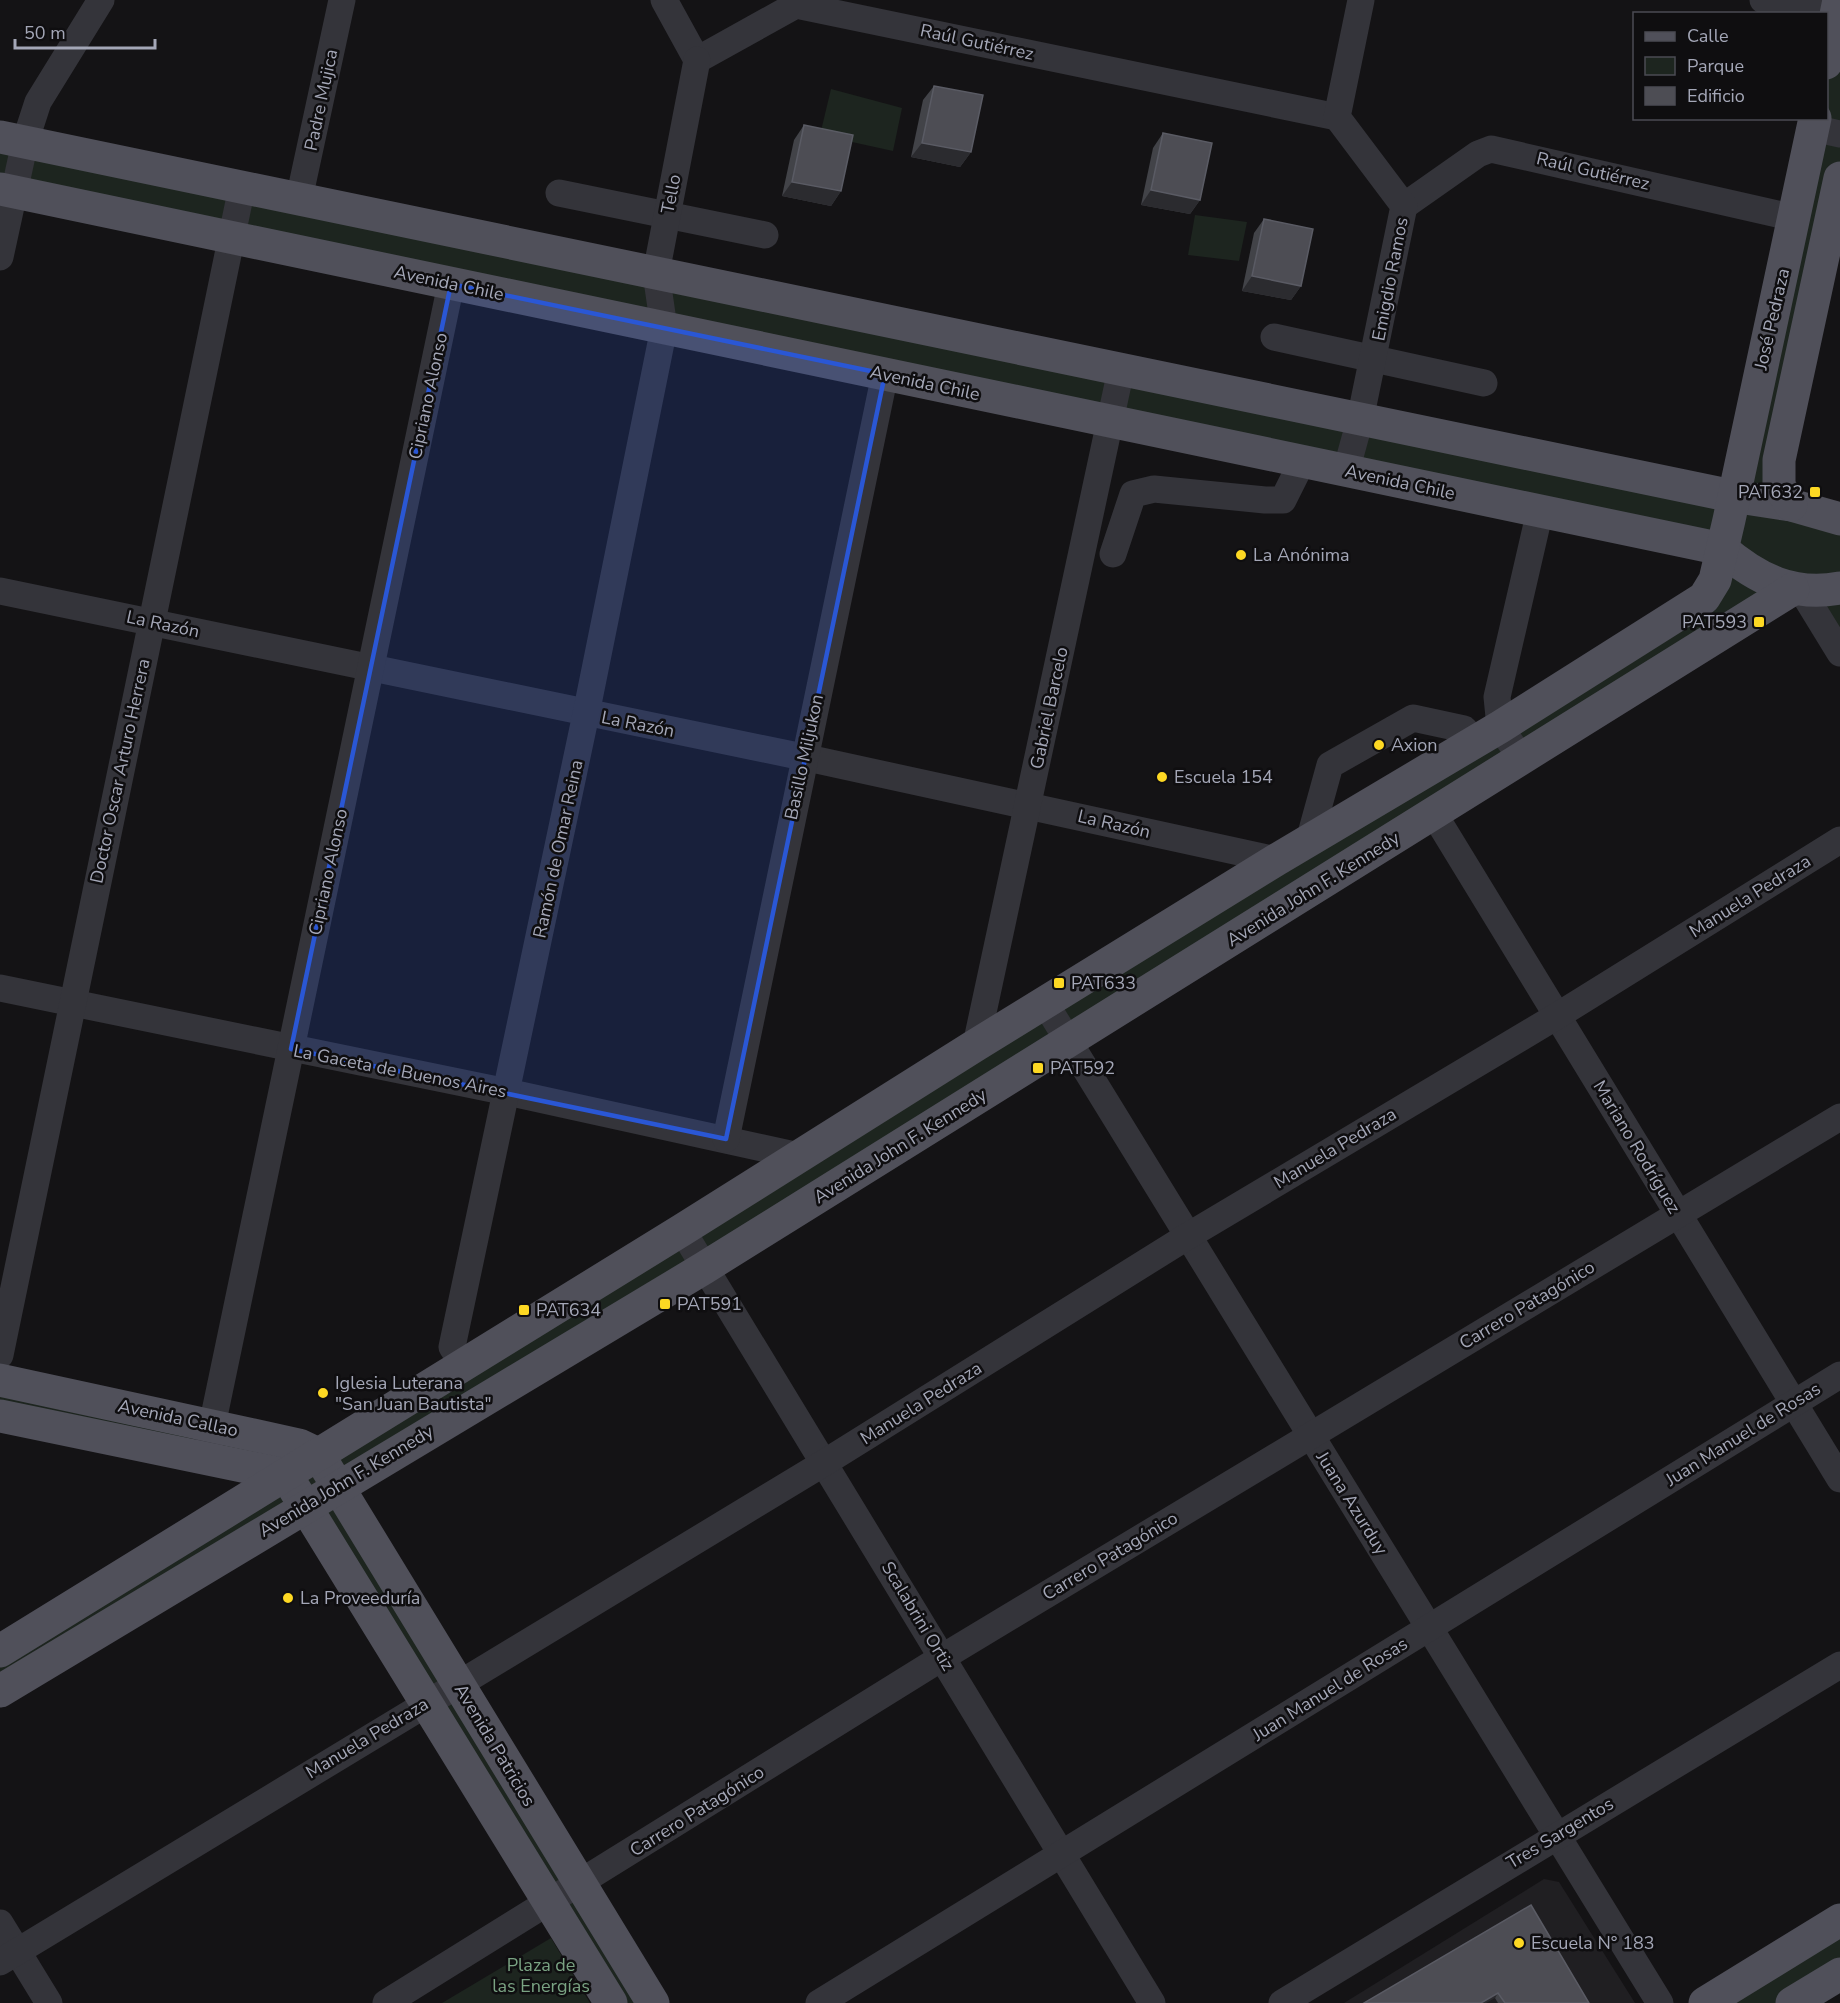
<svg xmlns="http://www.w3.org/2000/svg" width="1840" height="2003" font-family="'Nunito Sans',sans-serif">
<rect width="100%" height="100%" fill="#141315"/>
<polygon fill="#201f22" points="1544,1879 1559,1882 1635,2003 1344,2003"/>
<g fill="#1d251f">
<polygon points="1840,0 1840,178 1779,486 1840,519 1840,653 1802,591 338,1486 653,2003 611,2003 304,1506 0,1691 0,1651 285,1476 0,1416 0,1380 309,1449 1704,598 1722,549 0,189 0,137 1732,496 1826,118 1827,63"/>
<polygon points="831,89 902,108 893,151 820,135"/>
<polygon points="1195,215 1247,222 1239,261 1188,255"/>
<polygon points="1840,1920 1840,1974 1792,2003 1705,2003"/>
<polygon points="551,1938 590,2003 442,2003"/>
</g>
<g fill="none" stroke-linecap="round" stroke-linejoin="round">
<g stroke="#34343a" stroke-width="27">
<polyline points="664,0 697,60 796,5 1337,117"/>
<polyline points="1763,0 1826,14"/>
<polyline points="1813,128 1840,134"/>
<polyline points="559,193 765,235"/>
<polyline points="299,199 342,0"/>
<polyline points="1404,206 1478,154 1491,149 1795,218"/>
<polyline points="0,257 25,142 38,102 101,0"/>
<polyline points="1274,337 1484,383"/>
<polyline points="1346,471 1360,420 1404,206 1337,117 1361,0"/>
<polyline points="1113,554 1133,494 1154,489 1265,500 1283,500 1302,462"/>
<polyline points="0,591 803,757 1276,860"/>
<polyline points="1802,591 1840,653"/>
<polyline points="1521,758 1500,727 1497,697 1540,511"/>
<polyline points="1434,814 1840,1479"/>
<polyline points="1309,841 1330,765 1413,718 1464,729 1475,742"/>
<polyline points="0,988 507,1092 799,1156"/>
<polyline points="1045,1003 1660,2003"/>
<polyline points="976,1045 1121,370"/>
<polyline points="726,1139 885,374"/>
<polyline points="682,1230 1152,2003"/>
<polyline points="0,1355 242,187"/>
<polyline points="464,1365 452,1347 586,714 664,328 656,273 697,60"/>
<polyline points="208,1445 451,284"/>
<polyline points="0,1923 49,2003"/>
<polyline points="0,1962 824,1463 1188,1236 1557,1016 1840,840"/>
<polyline points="386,2003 943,1657 1840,1117"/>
<polyline points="819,2003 1840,1375"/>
<polyline points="1282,2003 1840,1665"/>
</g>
<g stroke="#50505a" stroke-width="33">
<polyline points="1826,63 1839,0"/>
<polyline points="0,137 1732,496 1791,505 1840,519"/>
<path d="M0 189 1722 549C1757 579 1793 597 1840 588"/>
<polyline points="1791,505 1779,486 1779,460 1840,178"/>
<polyline points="0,1380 299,1445 318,1454 653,2003"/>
<polyline points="0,1416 286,1475 611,2003"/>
<polyline points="0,1651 682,1230 976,1045 1276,860 1500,727 1704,598 1715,580 1729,520 1815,118"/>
<polyline points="0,1691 704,1268 1793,589"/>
<polyline points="1705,2003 1840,1920"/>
<polyline points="1792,2003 1840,1974"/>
</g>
</g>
<g fill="#424348">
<polygon points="934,86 971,152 960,167 911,157 923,100"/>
<polygon points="804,125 841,191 831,206 782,196 794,140"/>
<polygon points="1163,133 1200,200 1190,214 1141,205 1153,148"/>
<polygon points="1264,219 1301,286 1291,300 1242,291 1254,233"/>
<polygon points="1531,1905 1589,2003 1498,2003 1495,1998"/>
</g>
<g fill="#2b2b2f">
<polygon points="922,143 971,152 960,167 911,157"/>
<polygon points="792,182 841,191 831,206 782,196"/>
<polygon points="1151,190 1200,200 1190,214 1141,205"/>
<polygon points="1252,276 1301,286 1291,300 1242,291"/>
<polygon points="1498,1993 1495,1998 1486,2003 1481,2003"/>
</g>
<g fill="#4d4d54" stroke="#5a5b64" stroke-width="1.5">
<polygon points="934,86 983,95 971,152 922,143"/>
<polygon points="804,125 853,135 841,191 792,182"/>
<polygon points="1163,133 1212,143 1200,200 1151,190"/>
<polygon points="1264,219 1313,229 1301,286 1252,276"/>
<polygon points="1531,1905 1589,2003 1505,2003 1498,1993 1481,2003 1364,2003"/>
</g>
<path fill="#2a57d5" fill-opacity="0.2" stroke="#2a57d5" stroke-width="4.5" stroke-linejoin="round" d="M451 284 885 374 726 1139 291 1049Z"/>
<g fill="#fdd823" stroke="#0f0e10" stroke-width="2">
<rect x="1809" y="486" width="12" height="12" rx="3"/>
<circle cx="1241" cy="555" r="6"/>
<rect x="1753" y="616" width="12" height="12" rx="3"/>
<circle cx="1379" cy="745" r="6"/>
<circle cx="1162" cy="777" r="6"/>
<rect x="1053" y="977" width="12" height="12" rx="3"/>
<rect x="1032" y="1062" width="12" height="12" rx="3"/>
<rect x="659" y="1298" width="12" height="12" rx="3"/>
<rect x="518" y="1304" width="12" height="12" rx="3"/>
<circle cx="323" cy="1393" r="6"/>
<circle cx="288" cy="1598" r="6"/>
<circle cx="1519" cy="1943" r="6"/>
</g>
<g text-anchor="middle" stroke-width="5" stroke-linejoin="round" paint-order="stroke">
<g font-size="18" fill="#a4a7b7" stroke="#0f0e10">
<text transform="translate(977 42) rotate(12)" y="6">Raúl Gutiérrez</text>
<text transform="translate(321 100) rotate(-78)" y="6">Padre Mujica</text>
<text transform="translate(1593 171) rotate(13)" y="6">Raúl Gutiérrez</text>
<text transform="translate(671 194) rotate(-79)" y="6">Tello</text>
<text transform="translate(1390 279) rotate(-79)" y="6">Emigdio Ramos</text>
<text transform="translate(449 283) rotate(12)" y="6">Avenida Chile</text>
<text transform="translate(1772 319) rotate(-77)" y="6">José Pedraza</text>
<text transform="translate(925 383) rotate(12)" y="6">Avenida Chile</text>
<text transform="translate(428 396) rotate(-78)" y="6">Cipriano Alonso</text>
<text transform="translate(1400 482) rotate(12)" y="6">Avenida Chile</text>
<text transform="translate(163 624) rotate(12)" y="6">La Razón</text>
<text transform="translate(1049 708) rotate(-78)" y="6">Gabriel Barcelo</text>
<text transform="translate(638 724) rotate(11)" y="6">La Razón</text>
<text transform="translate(804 757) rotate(-78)" y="6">Basillo Miljukon</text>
<text transform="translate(120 771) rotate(-78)" y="6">Doctor Oscar Arturo Herrera</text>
<text transform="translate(1114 824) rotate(13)" y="6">La Razón</text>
<text transform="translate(558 849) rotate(-78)" y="6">Ramón de Omar Reina</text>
<text transform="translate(328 872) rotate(-78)" y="6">Cipriano Alonso</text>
<text transform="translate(1313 889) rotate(-32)" y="6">Avenida John F. Kennedy</text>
<text transform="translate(1750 896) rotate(-32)" y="6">Manuela Pedraza</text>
<text transform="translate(400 1071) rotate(11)" y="6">La Gaceta de Buenos Aires</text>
<text transform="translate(900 1146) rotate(-32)" y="6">Avenida John F. Kennedy</text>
<text transform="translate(1637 1147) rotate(59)" y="6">Mariano Rodríguez</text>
<text transform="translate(1335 1148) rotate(-31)" y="6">Manuela Pedraza</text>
<text transform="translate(1527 1305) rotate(-31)" y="6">Carrero Patagónico</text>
<text transform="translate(921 1403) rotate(-32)" y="6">Manuela Pedraza</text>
<text transform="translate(178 1418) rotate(12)" y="6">Avenida Callao</text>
<text transform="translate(1743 1434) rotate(-32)" y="6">Juan Manuel de Rosas</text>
<text transform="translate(346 1481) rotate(-31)" y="6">Avenida John F. Kennedy</text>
<text transform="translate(1352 1503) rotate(58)" y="6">Juana Azurduy</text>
<text transform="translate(1110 1556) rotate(-31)" y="6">Carrero Patagónico</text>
<text transform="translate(918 1616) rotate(59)" y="6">Scalabrini Ortiz</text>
<text transform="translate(1330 1689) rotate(-32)" y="6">Juan Manuel de Rosas</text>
<text transform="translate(367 1738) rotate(-31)" y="6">Manuela Pedraza</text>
<text transform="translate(495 1745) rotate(59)" y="6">Avenida Patricios</text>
<text transform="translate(697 1811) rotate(-32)" y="6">Carrero Patagónico</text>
<text transform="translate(1560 1833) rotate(-31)" y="6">Tres Sargentos</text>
</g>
<g font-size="18" fill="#a4a7b7" stroke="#0f0e10" text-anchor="start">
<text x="1803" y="498" text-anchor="end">PAT632</text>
<text x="1253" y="561">La Anónima</text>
<text x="1747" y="628" text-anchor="end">PAT593</text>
<text x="1391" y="751">Axion</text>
<text x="1174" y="783">Escuela 154</text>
<text x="1071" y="989">PAT633</text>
<text x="1050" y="1074">PAT592</text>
<text x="677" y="1310">PAT591</text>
<text x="536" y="1316">PAT634</text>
<text x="335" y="1389">Iglesia Luterana<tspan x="335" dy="21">"San Juan Bautista"</tspan></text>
<text x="300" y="1604">La Proveeduría</text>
<text x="1531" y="1949">Escuela N° 183</text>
</g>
<g font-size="18" fill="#7aa383" stroke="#0f0e10">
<text x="541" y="1971">Plaza de<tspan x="541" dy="21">las Energías</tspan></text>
</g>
</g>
<rect x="1633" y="12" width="195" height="108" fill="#0f0e10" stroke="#4b4b53" stroke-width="1.5"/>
<rect x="1645" y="32" width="30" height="9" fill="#50505a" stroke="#4b4b53" stroke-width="1.5"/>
<text x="1687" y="42" font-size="18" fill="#a4a7b7">Calle</text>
<rect x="1645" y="57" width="30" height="18" fill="#1d251f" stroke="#4b4b53" stroke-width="1.5"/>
<text x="1687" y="72" font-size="18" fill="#a4a7b7">Parque</text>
<rect x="1645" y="87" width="30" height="18" fill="#4d4d54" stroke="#4b4b53" stroke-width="1.5"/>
<text x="1687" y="102" font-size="18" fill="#a4a7b7">Edificio</text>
<path d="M15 39v9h140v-9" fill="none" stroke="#a4a7b7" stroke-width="3"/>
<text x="24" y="39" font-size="18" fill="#a4a7b7" stroke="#0f0e10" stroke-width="4.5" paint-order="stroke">50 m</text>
</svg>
